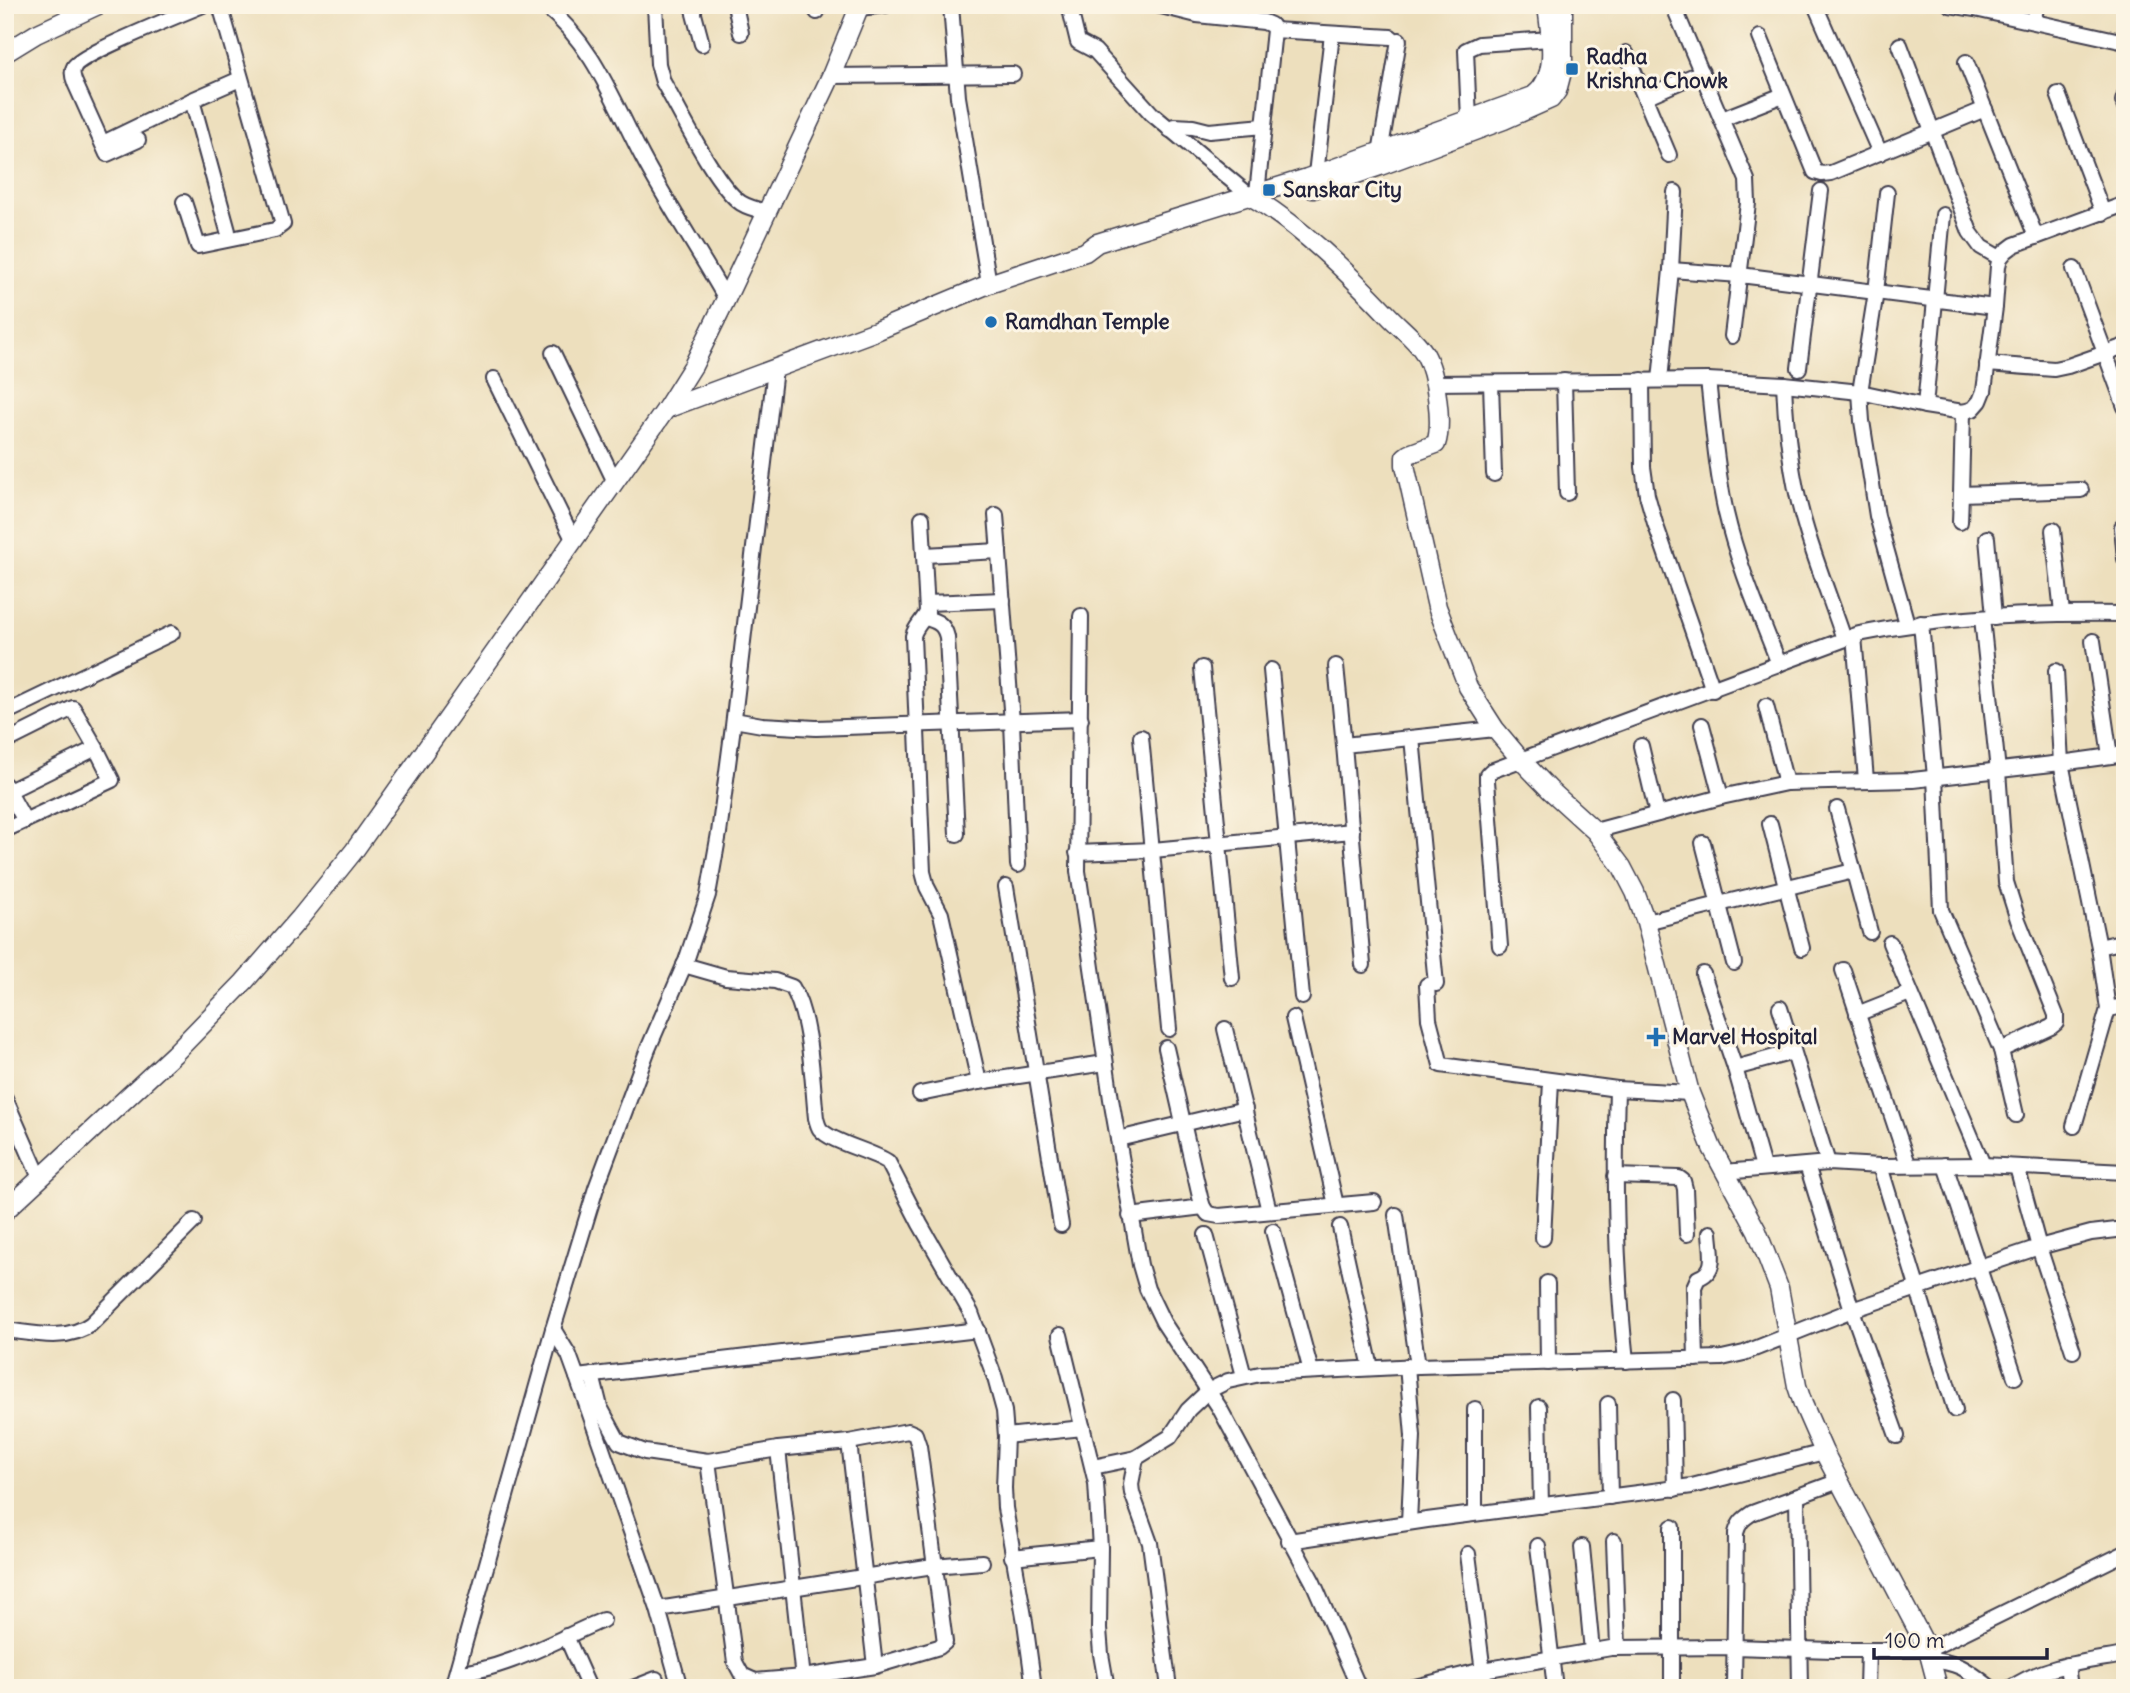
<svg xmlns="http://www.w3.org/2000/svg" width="2130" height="1693" font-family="Delius,sans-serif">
<rect width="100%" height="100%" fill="#fcf5e5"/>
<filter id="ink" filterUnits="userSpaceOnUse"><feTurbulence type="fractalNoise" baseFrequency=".0143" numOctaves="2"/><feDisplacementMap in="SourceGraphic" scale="14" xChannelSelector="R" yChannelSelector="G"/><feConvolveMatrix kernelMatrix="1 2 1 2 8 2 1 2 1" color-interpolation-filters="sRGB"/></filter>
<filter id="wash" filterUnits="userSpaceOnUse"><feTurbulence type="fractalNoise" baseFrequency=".00686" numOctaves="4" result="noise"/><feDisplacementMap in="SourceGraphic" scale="28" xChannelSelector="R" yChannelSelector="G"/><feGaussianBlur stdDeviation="1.57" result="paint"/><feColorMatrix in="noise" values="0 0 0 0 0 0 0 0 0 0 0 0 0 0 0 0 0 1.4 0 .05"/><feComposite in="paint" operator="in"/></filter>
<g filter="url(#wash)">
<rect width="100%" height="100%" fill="#eddfbd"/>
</g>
<g filter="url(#ink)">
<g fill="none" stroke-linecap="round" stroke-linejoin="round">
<defs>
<g id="minor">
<path d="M544 5C594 45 613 101 642 156 668 205 699 251 726 299"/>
<path d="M655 5 658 64 663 82C680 111 715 185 741 203 749 208 758 210 767 212"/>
<polyline points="694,5 694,14 702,44"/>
<polyline points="735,5 741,33"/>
<polyline points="813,5 817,12"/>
<polyline points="951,5 958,97 989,284"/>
<polyline points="1069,5 1078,42 1095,51 1152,114 1250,196"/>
<polyline points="1157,5 1197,15 1264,22 1271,25 1274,30 1257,194"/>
<polyline points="1673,5 1747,180 1748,203 1732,336"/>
<polyline points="1815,5 1880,153"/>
<polyline points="1950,5 1975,9 2125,42"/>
<polyline points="859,8 886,5"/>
<polyline points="2033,21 2037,5"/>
<polyline points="1274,30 1391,37"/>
<polyline points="1760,37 1815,172 1822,174 1831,173 1985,109"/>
<polyline points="1900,45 1970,232 1981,247 2000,258"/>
<polyline points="1626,53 1669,155"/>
<polyline points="1966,62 2036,237"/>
<polyline points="831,76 1013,74"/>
<polyline points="2058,94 2103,213"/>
<polyline points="2125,95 2123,101 2125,107"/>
<polyline points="1645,97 1702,72"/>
<polyline points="1722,119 1783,95"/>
<polyline points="1469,120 1466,50 1479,44 1550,39"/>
<polyline points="1170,130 1174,126 1193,127 1209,131 1264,126"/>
<path d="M138 140 107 154 75 83C73 78 71 72 74 67 79 55 184 13 203 5"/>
<polyline points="103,143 192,100"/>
<polyline points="1380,153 1399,40"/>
<polyline points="1315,183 1332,34"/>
<polyline points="1887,193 1876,292 1860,392 1862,421 1877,516 1907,624"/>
<polyline points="184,202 198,246 275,230 283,224 220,5"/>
<polyline points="228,231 192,100 240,79"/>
<polyline points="2074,269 2125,407"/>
<polyline points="1671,270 1740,275 1995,307"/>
<polyline points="553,353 615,482"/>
<polyline points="1987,364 2054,369 2068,366 2125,346"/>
<polyline points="1799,368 1821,191"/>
<polyline points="494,379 574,541"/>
<polyline points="1642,380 1643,467 1647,495 1655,523 1713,690"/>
<polyline points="1660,380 1671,270 1675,192"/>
<path d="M1708 380C1713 424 1716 469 1726 513 1738 565 1760 615 1779 664"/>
<polyline points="1564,381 1567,493"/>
<polyline points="1434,383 1708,380 1784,384 1860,392 1925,406 1963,412 1973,409 1980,401 1984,391 1995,307 1998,266 2000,258 2006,251 2014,245 2125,204"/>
<polyline points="1491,383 1494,474"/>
<path d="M1784 384C1786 434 1792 484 1807 532 1818 568 1832 603 1844 639"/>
<polyline points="1925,406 1943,215"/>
<polyline points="1963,412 1961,494 2081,490"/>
<polyline points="996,515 1012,722 1018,865"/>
<path d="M922 518 927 612C923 621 915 627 913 636L923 872 927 887 941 914 979 1082"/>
<polyline points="1960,522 1961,494"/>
<polyline points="2122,527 2125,559"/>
<polyline points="2053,530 2062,613"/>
<polyline points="1987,538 1994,617"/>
<polyline points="925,555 999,551"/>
<polyline points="927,603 1003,600"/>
<polyline points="1081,616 1078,871 1111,1099 1140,1265 1147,1289 1163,1322 1219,1407 1313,1582 1359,1688"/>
<path d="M925 618C937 621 944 624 947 637L957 834"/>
<polyline points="1982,618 1998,771 2006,882 2018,920 2056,1015 2056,1023 2051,1027 2001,1050"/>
<polyline points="1921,623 1935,777 1941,910 2001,1050 2016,1115"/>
<polyline points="1854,636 1866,780"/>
<polyline points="2093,641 2110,756"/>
<polyline points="1336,666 1344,745"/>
<polyline points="1202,668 1232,978"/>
<polyline points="1271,670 1302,997"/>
<polyline points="2056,671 2061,763 2099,947 2108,1009 2074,1126"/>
<polyline points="1766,706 1786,783"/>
<polyline points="5,713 172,633"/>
<polyline points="734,720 762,725 816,728 1081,719"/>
<polyline points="1702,725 1721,797"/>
<polyline points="1141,737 1169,1029"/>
<polyline points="1412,738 1436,984"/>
<polyline points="5,742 73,708 96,748"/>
<polyline points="1641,746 1657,814"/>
<polyline points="5,785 25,821"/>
<polyline points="5,793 96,748 112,780 5,830"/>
<polyline points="1837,809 1870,932"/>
<polyline points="1770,824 1802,948"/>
<polyline points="1595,831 1721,797 1786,783 1913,780 2061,763 2125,754"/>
<polyline points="1703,843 1734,963"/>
<polyline points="1077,853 1153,850 1352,831"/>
<polyline points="1006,887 1061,1225"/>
<polyline points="1646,922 1853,871"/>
<polyline points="1890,943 1983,1165"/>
<path d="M1500 946 1487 781V775L1491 771 1859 634C1946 616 2036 613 2125 614"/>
<polyline points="2099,947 2125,941"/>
<path d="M684 965 726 977 775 981 792 987C811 1018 812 1081 816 1118 817 1122 818 1126 820 1129 830 1142 872 1151 888 1162L920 1224 971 1313 995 1378 1004 1411 1006 1436 1004 1488 1005 1508 1025 1622 1034 1688"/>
<polyline points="1363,965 1344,745 1495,729"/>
<polyline points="1843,970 1908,1164"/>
<polyline points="1703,974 1735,1068 1793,1052"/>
<polyline points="1427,985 1429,1019 1441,1065 1617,1089 1690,1093"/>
<polyline points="1780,1008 1828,1163"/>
<polyline points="2108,1009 2125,1006"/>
<polyline points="1857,1014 1910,993"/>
<polyline points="1293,1018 1336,1205"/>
<polyline points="1225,1029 1269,1211"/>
<polyline points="1166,1048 1200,1197 1203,1207 1208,1214 1219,1216 1374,1202"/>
<polyline points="1735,1068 1763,1167"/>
<path d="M1617 1089C1614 1180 1616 1270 1626 1361"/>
<polyline points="920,1094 979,1082 1105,1063"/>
<polyline points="5,1098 40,1178"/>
<polyline points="1118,1139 1245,1109"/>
<polyline points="1807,1165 1852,1310 1897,1436"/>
<polyline points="1945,1165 2015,1377"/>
<polyline points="1880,1166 1955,1410"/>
<polyline points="2017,1167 2039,1247 2073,1351"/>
<polyline points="1724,1172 1828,1163 1880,1166 1983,1165 2125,1172"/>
<polyline points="1615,1176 1679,1178 1683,1181 1685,1189 1687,1234"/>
<polyline points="1396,1215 1418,1366"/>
<polyline points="1130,1216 1203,1207"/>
<polyline points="1340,1227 1371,1368"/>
<polyline points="1273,1231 1311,1371"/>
<polyline points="1206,1235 1244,1376"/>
<polyline points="1543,1238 1551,1081"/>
<polyline points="1547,1283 1548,1363"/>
<polyline points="553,1329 569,1355 577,1377 658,1609 680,1688"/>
<path d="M5 1330C33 1333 67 1342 91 1324L194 1221"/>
<polyline points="1060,1335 1096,1483 1100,1548 1099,1629 1101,1654 1107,1688"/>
<path d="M1696 1359 1694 1287 1698 1278C1718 1271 1711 1251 1710 1233"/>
<polyline points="1407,1366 1413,1436 1409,1522"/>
<polyline points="592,1375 600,1407 619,1442 645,1452 708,1461 778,1449 849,1442 908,1431 915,1434 919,1446 945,1642 939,1647 875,1666 803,1677 755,1681 742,1675 735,1662 708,1461"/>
<polyline points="577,1377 978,1330"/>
<polyline points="1673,1400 1675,1489"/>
<polyline points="1608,1404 1610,1497"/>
<polyline points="1539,1407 1541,1506"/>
<polyline points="1475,1409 1475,1513"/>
<polyline points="1006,1436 1083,1428"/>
<polyline points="849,1442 875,1666"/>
<polyline points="778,1449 804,1688"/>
<polyline points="1093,1467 1136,1458"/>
<polyline points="1797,1497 1800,1688"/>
<polyline points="1289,1541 1427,1520 1692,1486 1824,1452"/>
<polyline points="1614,1541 1618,1647"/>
<polyline points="1538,1546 1555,1688"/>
<polyline points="1582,1547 1592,1651"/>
<polyline points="1468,1554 1485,1688"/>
<polyline points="1012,1557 1100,1548"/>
<polyline points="658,1609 933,1566 982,1562"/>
<polyline points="566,1636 589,1688"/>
<path d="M1931 1660C1961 1663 1967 1670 1991 1688"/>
<polyline points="2067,1665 2070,1688"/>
<path d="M457 1673C503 1671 560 1638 603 1620"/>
<polyline points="452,1688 553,1329 596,1188 648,1049 686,961 708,895 719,833 733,726 775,369"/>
<polyline points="633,1688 656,1679"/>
<polyline points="1169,1688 1150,1543 1132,1493 1131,1484 1136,1458 1170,1437 1188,1410 1208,1391 1228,1381 1260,1374 1418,1366 1722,1358 1744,1353 1852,1310 2039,1247 2091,1233 2125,1229"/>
<polyline points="1411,1688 1483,1670 1611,1648 1734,1647 1832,1650 1928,1650 2125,1553"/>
<polyline points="1672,1688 1672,1527"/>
<path d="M1734 1688 1736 1533C1739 1522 1743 1519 1752 1513L1839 1481"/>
<polyline points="1867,1688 1868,1650"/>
<path d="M2011 1688C2045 1665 2085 1662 2125 1655"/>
</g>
<g id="tertiary">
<polyline points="5,53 36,34 98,5"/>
<polyline points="1313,189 1380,166 1504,120 1551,99 1557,91 1563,68 1563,5"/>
<path d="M1250 196C1300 225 1348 273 1388 315 1400 328 1416 339 1425 354 1436 374 1443 423 1436 444L1409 454 1405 457V465L1437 607 1468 687 1495 729 1521 760 1550 790 1595 831 1622 867 1635 892 1646 922 1690 1093 1712 1148 1757 1231 1779 1288 1797 1386 1803 1404 1824 1452 1928 1650 1938 1688"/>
<path d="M666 409 876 331 989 284 1085 252 1097 243 1307 178 1533 96C1560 77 1550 35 1547 5"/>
<polyline points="5,1211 174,1054 244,982 300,918 354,851 497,649 666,409 693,366 726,299 831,76 860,5"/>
</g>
</defs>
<use href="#minor" stroke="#403e4e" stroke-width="18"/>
<use href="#tertiary" stroke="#403e4e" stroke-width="21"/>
<use href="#minor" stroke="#fff" stroke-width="14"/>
<use href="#tertiary" stroke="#fff" stroke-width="18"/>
</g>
</g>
<g fill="#1f6fb2" stroke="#fcf5e5" stroke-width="2.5">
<rect x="1565" y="62" width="14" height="14" rx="3.5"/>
<rect x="1262" y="183" width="14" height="14" rx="3.5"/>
<circle cx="991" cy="322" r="7"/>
<path d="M1652.5 1026.5h7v7h7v7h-7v7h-7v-7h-7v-7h7z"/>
</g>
<g text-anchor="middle" stroke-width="6" stroke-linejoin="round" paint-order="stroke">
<g font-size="21" font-weight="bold" fill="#22223b" stroke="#fcf5e5" text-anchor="start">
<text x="1586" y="64">Radha<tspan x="1586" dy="24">Krishna Chowk</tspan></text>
<text x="1283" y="197">Sanskar City</text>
<text x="1005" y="329">Ramdhan Temple</text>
<text x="1672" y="1044">Marvel Hospital</text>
</g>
</g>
<rect width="2130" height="1693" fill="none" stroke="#fcf5e5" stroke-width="28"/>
<path d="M1874 1648v10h173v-10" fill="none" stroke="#22223b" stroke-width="3.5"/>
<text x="1885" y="1648" font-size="21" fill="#22223b" stroke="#fcf5e5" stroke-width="5" paint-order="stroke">100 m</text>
</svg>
